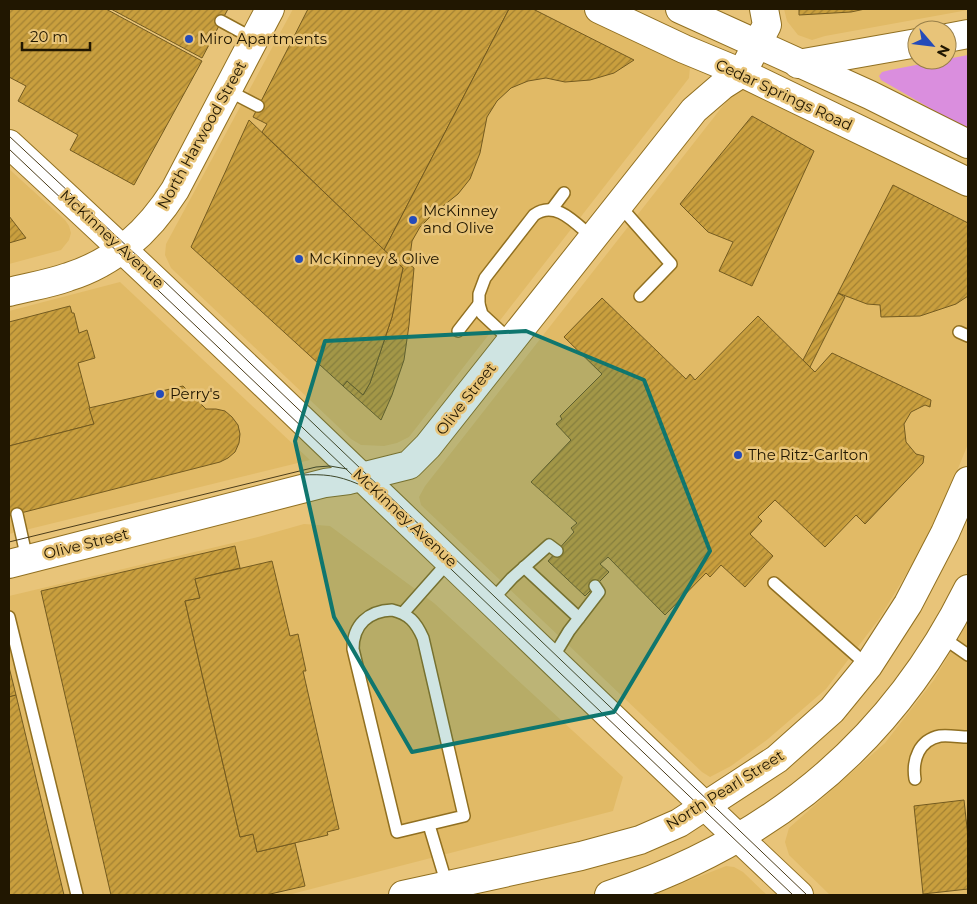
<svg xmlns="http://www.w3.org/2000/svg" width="977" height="904" font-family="Montserrat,sans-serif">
<defs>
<pattern id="building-hatch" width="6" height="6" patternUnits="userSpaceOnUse" patternTransform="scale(1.25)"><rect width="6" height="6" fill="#c99f3e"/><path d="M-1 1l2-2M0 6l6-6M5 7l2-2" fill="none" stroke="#a38132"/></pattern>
</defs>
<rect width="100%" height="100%" fill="#e8c479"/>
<g fill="#e1ba66">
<polygon points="293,9 580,9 684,58 690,67 689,78 409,437 397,443 384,446 361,445 351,439 171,268 165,255 166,244"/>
<polygon points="784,9 968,9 968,10 825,36 812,40 798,35 787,21"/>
<polygon points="746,90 968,196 968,444 933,530 879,619 826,689 768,739 731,766 710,777 702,772 421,505 419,497 425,486 729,98 739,91"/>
<polygon points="9,169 65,220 69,226 71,233 69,240 61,250 9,264"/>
<polygon points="120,282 310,460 9,534 9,311"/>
<polygon points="304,524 330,526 434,603 623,777 613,811 288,895 9,895 9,596 258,537"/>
<polygon points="968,622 968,895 830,895 789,855 785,842 789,828 885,743 934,680"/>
<polygon points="726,866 734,867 743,872 767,895 653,895"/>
</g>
<polygon fill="#da8ede" points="968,55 968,130 881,80 879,76 882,72 890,70"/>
<g fill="url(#building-hatch)" stroke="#745b20">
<polygon points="9,9 106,9 202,61 134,185 70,150 78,135 18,101 26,86 9,77"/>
<polygon points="111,9 228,9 202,58"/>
<polygon points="308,9 509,9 384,250 262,132 267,124 253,117"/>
<polygon points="509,9 533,9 634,60 614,73 590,80 565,82 546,78 528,81 511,88 497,101 487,117 480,153 470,179 458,194 433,214 420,227 412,241 409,264 414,268 409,325 404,360 392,395 381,420 343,386 347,381 363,395 370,383 392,317 403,268 384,250"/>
<polygon points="799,9 865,9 851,12 799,15"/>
<polygon points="752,116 814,151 752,286 719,271 733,242 708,232 680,204"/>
<polygon points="249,120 403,268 392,317 370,383 363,395 347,381 343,386 191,247"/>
<polygon points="893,185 968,223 968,296 956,304 920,316 881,317 880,305 867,304 838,293"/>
<polygon points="9,216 26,238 9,243"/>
<polygon points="838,293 845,297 810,367 803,360"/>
<polygon points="602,298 686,379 690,374 695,380 758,316 815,372 832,353 931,400 930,407 925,405 911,412 904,424 906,442 916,454 924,456 923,463 865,524 856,515 825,547 775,500 758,517 762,521 750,534 773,556 745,587 721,565 710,577 706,573 665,615 608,557 600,564 609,572 585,596 548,561 574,532 571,528 577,523 531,482 571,440 556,424 562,419 560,416 602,374 564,337"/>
<polygon points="70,306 72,313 74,313 79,333 87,330 95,358 78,363 94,424 9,446 9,322"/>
<polygon points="183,386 206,409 216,409 225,411 232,417 238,425 240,434 239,443 235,452 228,458 220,462 9,516 9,446 94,424 89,408"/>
<polygon points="235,546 240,568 195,579 200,598 185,601 240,837 253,834 257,852 295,843 305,886 266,895 111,895 41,591"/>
<polygon points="272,561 290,636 298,634 306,671 303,671 339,829 327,832 328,835 257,852 253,834 240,837 185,601 200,598 195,579"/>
<polygon points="9,667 16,695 9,697"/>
<polygon points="16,695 64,895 9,895 9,697"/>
<polygon points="964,800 968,837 968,889 923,894 914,806"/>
</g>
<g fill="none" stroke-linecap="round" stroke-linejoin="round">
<defs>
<g id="service">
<polyline points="221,21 254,39"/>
<polyline points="227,90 258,106"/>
<polyline points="619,205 671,264 640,296"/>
<polyline points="552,209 564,193"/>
<polyline points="458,331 479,304"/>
<polyline points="959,332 968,336"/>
<path d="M511 341 482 314 479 304V294L485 278 534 215C556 199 576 224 593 238"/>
<polyline points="17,514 27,559"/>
<polyline points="524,567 579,618"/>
<polyline points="774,583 868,666"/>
<polyline points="492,600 512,578 549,545 557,551"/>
<path d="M392 610C409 614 416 622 423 638L464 816 397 832 353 649C353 624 369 611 392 610Z"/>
<polyline points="403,613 450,560"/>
<polyline points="9,617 77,895"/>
<polyline points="942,637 968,655"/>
<polyline points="552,659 569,631 599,592 595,586"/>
<path d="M915 779C912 760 919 740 940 736 949 735 960 737 968 737"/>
<polyline points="429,825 447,885"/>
</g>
<g id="tertiary">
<path d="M9 144C276 390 534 646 799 895"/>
<path d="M9 292C28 287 49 284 68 277 116 262 149 231 175 190L270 9"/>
</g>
<g id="secondary">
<polyline points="599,9 684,49 742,73 968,182"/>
<polyline points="680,9 870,95 968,144"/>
<polyline points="947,38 968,34"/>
<polyline points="798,64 917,43"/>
<polyline points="9,564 325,483 349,480 409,465 428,446 694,110 723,85 742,73 767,25 764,9"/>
<polyline points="403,895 581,856 640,840 679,823 777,759 832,710 868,666 908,604 945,533 968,481"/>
<path d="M609 895C771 842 892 742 968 589"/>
</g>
</defs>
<use href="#service" stroke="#917021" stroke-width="14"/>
<use href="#tertiary" stroke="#917021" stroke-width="30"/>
<use href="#secondary" stroke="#917021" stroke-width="30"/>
<use href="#service" stroke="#fff" stroke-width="11"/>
<use href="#tertiary" stroke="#fff" stroke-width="28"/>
<use href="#secondary" stroke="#fff" stroke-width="28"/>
<g stroke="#4b3c1a" stroke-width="1">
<polyline points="9,136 161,278 807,895"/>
<polyline points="9,149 198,328 793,895"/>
<path d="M302 475C324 474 337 475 358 484"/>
<polyline points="9,542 316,467 330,466 347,469"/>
</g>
</g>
<path fill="#0f766e" fill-opacity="0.2" stroke="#0f766e" stroke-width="4" stroke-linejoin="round" d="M526 331 644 380 710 551 614 712 412 752 334 617 295 441 325 341Z"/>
<g fill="#244bb9" stroke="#e8c479" stroke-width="2">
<circle cx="189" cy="39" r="5"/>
<circle cx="413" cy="220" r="5"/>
<circle cx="299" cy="259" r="5"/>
<circle cx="160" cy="394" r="5"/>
<circle cx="738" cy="455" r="5"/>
</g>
<g text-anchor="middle" stroke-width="5" stroke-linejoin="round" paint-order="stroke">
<g font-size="15" fill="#211701" stroke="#e8c479" text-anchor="start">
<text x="199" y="44">Miro Apartments</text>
<text x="423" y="216">McKinney<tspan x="423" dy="17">and Olive</tspan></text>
<text x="309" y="264">McKinney &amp; Olive</text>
<text x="170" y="399">Perry's</text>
<text x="748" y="460">The Ritz-Carlton</text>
</g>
<g font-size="15" fill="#211701" stroke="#e8c479">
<text transform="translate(784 95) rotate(25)" y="5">Cedar Springs Road</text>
<text transform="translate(202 135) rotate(-61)" y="5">North Harwood Street</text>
<text transform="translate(112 239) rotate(43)" y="5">McKinney Avenue</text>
<text transform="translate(466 399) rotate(-52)" y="5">Olive Street</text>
<text transform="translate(405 518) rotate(43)" y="5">McKinney Avenue</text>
<text transform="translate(86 544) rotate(-14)" y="5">Olive Street</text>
<text transform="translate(725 790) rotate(-32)" y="5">North Pearl Street</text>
</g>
</g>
<rect width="977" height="904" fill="none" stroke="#211701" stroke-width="20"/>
<g transform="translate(932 45) rotate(118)"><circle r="24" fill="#e8c479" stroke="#987f49"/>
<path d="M0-4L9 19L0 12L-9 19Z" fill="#244bb9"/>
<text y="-8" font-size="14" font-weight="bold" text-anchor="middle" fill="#211701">N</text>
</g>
<path d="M22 42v8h68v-8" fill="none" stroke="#211701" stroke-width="2.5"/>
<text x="30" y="42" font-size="15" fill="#211701" stroke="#e8c479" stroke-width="4" paint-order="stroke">20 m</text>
</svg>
